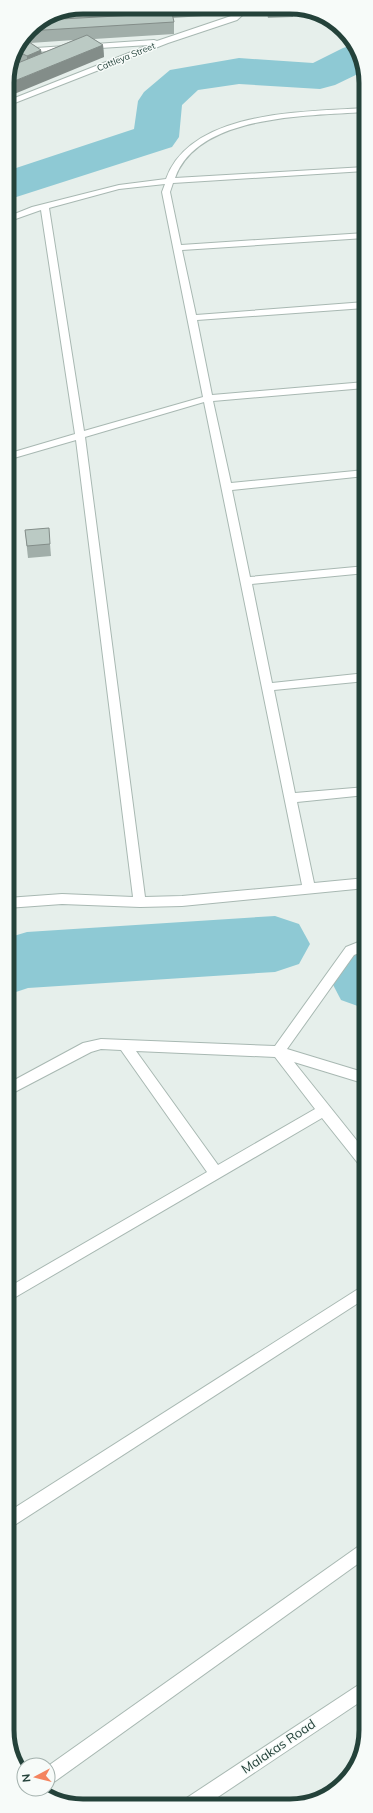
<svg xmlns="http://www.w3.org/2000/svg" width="373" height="1813" font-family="Mulish,sans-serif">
<rect width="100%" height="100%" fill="#e6efeb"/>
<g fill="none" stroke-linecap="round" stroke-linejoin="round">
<g fill="#8ec9d4" fill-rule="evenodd">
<polygon points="353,45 364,71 335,85 320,89 239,84 198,90 182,105 179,137 172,147 7,200 7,171 134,129 138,101 144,92 170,70 239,58 313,63 343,48"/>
<polygon points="275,916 299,924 310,944 299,964 275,972 28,988 7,995 7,938 27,932"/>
<polygon points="366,950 366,1009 341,1000 330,979 340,959"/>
</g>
<defs>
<g id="street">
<polygon points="240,9 247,9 247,11 237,20 168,43 7,106 7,101 149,45 19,53 21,49 154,40 157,41 231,16"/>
<path d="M365 108V112C309 116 198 114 175 178L365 167V171L173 183 170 192 181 245 365 233V238L182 250 196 315 365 302V308L197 320 212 395 365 382V388L213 401 231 483 365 470V476L232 490 250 577 366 566V573L252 584 272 683 366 673V681L274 690 295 793 366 787V795L297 802 314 883 366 878V888L182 906 140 907 62 904 7 908V898L62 894 133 897 76 440 7 460V454L75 434 41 210 7 222V217L32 207 119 185 166 179C191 110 304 112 365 108ZM165 184 162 192 203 397 84 431 49 208 119 189ZM204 402 302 885 182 896 145 897 85 437Z"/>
<path d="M366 939V950L354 955 287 1049 366 1073V1084L294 1062 366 1152V1169L361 1167 322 1118 7 1302V1288L207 1172 121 1050 101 1049 91 1052 7 1096V1084L83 1043 101 1039 275 1046 346 947ZM136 1051 275 1057 315 1109 218 1165Z"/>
<polygon points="366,1284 366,1298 13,1526 8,1528 8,1512"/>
<polygon points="366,1541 366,1558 54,1782 48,1784 48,1766"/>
<polygon points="366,1680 366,1698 206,1805 183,1805 185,1799"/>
</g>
</defs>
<use href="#street" stroke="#a8b8b2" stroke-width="2"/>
<use href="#street" fill="#fff" fill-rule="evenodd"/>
</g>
<g fill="#a1aea9" fill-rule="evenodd">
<path d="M83 7 218 9V15L173 18 174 22V34L94 39 103 45 104 57 7 78 22 45 26 43H23L29 29 54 13ZM74 40 42 53 41 50 30 43Z"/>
<polygon points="266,9 293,9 293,17 268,18"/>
<polygon points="25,530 50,544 51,556 28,558"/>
</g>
<g fill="#838d89">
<polygon points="103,45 104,57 7,97 7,84"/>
<polygon points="41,50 42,62 27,68 27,56"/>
<polygon points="19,57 20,69 10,73 16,58"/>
</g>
<g fill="#bbcac4" stroke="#838d89">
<polygon points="83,7 144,8 54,13"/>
<polygon points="172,13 174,22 28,31 29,29 43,20"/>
<polygon points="87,35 103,45 7,84 7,78 13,65"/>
<polygon points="29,42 41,50 27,56 19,52 22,45"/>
<polygon points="49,528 50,544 27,546 25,530"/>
</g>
<g text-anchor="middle" stroke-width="3" stroke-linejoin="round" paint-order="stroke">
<g font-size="9" fill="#24423a" stroke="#f7fbf9">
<text transform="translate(126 57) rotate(-22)" y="3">Cattleya Street</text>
</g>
<g font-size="13" fill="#24423a" stroke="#f7fbf9">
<text transform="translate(278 1746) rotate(-34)" y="5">Malakas Road</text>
</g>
</g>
<path d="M0 0H373V1813H0ZM83 14H290A69 69 0 0 1 359 83V1730A69 69 0 0 1 290 1799H83A69 69 0 0 1 14 1730V83A69 69 0 0 1 83 14Z" fill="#f7fbf9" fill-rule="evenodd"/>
<path fill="none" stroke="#24423a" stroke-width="5" d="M83 14H290A69 69 0 0 1 359 83V1730A69 69 0 0 1 290 1799H83A69 69 0 0 1 14 1730V83A69 69 0 0 1 83 14Z"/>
<g transform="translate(36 1777) rotate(263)"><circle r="19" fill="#f7fbf9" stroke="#a3b1ad"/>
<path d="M0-3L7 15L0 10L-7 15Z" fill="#f4845f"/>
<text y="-6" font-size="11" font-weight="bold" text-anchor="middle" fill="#24423a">N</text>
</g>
</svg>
